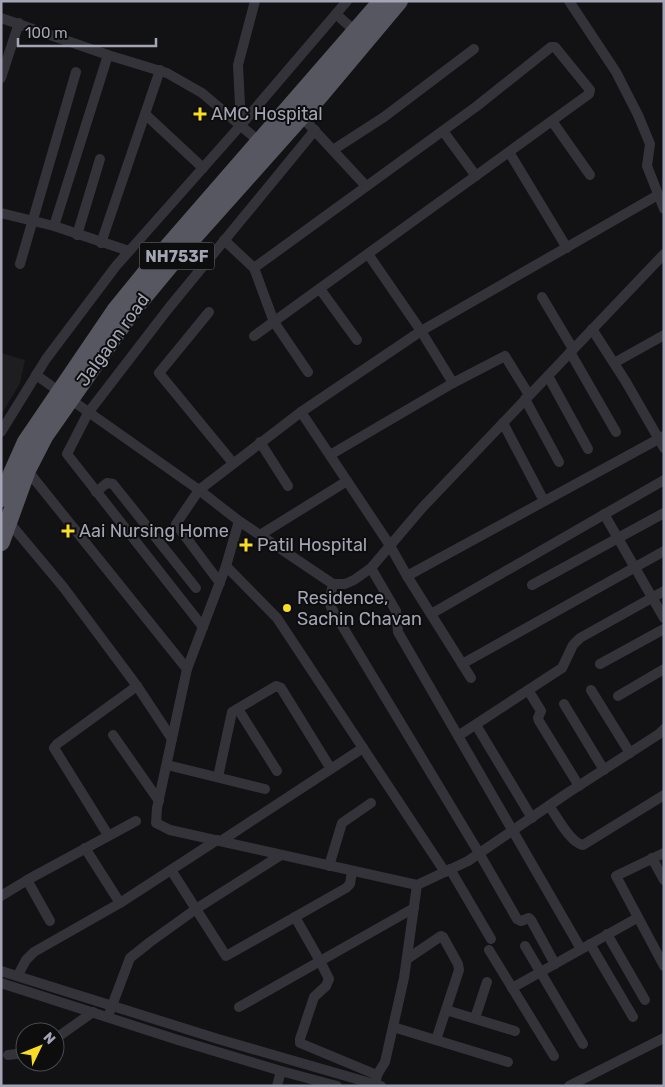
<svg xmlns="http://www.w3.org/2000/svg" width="665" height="1087" font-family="Rubik,sans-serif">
<rect width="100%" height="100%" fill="#121214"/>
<polygon fill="#1e1e21" points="1,353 25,360 20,383 1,415"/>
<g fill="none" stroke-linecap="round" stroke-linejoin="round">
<g stroke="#333339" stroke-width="10">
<polyline points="569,1 616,72 638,115 650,144 647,166 664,209"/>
<polyline points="336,14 356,32"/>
<polyline points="1,18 108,55 167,73 202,93 260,142"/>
<polyline points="1,78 19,23"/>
<polyline points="145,114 203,168"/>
<polyline points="301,116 366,186"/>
<polyline points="552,121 590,175"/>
<polyline points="241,125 238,65 255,1"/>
<polyline points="443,131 476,176"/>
<polyline points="333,150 384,117 474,49"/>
<polyline points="509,152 567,248"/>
<polyline points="1,213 54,226 129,251"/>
<polyline points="54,226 108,55"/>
<polyline points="77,235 100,159"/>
<polyline points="224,240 254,268 274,322 308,372"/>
<polyline points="101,243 160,70"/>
<polyline points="368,254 421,331 453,383"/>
<polyline points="20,264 76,72"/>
<polyline points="254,268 477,106 551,47 555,47 590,90 589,94 254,336"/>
<polyline points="320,289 357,340"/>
<polyline points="542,297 573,349"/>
<polyline points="209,312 159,373 233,463"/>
<polyline points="592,329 626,382 664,448"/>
<polyline points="570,352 616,432"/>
<polyline points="614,363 664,335"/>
<polyline points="36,375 199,490 239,521 333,584 345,584 354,580 371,568 422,508 664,254"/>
<polyline points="548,376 588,449"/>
<polyline points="525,399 559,462"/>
<polyline points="301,412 389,544 407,576 471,678"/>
<polyline points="503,423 544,501"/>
<polyline points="1,432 46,359 116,266 241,125 347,1"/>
<polyline points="260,442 288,486"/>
<polyline points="330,455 453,383 505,356 529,395"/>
<polyline points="27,470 187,669 157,808 156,823 170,830 417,885 468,861 566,794 659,734 664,729"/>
<polyline points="96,492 107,483 113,484 196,588"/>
<polyline points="604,514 664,618"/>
<polyline points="8,521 64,588 137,686 172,739"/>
<polyline points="260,535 347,481"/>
<polyline points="226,566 277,618 445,872"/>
<polyline points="371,568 396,611 398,632 581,949"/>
<polyline points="407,576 664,436"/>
<polyline points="220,583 176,524 199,490 301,412 421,331 658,195"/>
<polyline points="333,584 329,602 332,609 479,853 517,919 521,921 529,918 531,920 555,964"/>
<polyline points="532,585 664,513"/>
<polyline points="431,614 664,480"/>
<polyline points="203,627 67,454 88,413 168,309 315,130"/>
<polyline points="462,664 664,551"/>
<polyline points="600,664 664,629"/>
<polyline points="187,669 226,566 239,521"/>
<polyline points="528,690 541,711 538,718 539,721 579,786"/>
<polyline points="591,690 630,753"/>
<polyline points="618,696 664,669"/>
<polyline points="564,704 604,770"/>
<polyline points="238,709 277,771"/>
<polyline points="476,725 532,818"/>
<polyline points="113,735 159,801"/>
<polyline points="458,736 562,668 573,645 580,638 664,591"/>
<polyline points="167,765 265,789"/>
<polyline points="218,777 232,712 276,686 281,688 331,769"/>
<path d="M549 806C557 816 570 843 583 845L664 795"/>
<polyline points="108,835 54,748 57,744 137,686"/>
<polyline points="221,841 363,748"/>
<polyline points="85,848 120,903"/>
<polyline points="664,853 616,876 664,966"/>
<polyline points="652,858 664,880"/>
<polyline points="329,866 342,823 371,803"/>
<polyline points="450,869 491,939"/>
<polyline points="171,870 226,956 346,888 350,884 352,871"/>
<polyline points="27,880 50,921"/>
<polyline points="1,896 29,879 136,821"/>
<polyline points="295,917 320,961 329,979 326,986 314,997 300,1039 300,1043 377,1075"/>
<polyline points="607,934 645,1000"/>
<polyline points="590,944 633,1017"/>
<polyline points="525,946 583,1044"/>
<polyline points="489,950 554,1056"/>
<polyline points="407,959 441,936 443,937 458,964 459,970 436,1040"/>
<polyline points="1,971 218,1039 381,1086"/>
<polyline points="18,975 26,960 34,952 120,903 217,840"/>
<polyline points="1,983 178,1040 281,1071 337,1086"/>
<polyline points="512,988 637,918"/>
<polyline points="239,1007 414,908"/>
<polyline points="446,1010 515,1031"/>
<polyline points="110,1011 130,958 150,942 196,909 281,855"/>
<polyline points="475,1018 487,982"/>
<polyline points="393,1027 508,1062"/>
<polyline points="55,1039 93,1012"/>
<polyline points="8,1055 25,1053"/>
<polyline points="376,1081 377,1075 385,1062 404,978 417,885"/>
<polyline points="277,1086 281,1071"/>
<polyline points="569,1086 664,1038"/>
</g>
<g stroke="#565761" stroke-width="18">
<polyline points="1,498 26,442 115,311 154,263 382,1"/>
<polyline points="1,542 27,470 45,435 131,312 189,242 321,94 399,1"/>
</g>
</g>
<g fill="#f9dc24" stroke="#0d0d0e" stroke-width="2">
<path d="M197.5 106.5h5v5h5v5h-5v5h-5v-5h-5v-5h5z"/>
<path d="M65.5 523.5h5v5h5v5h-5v5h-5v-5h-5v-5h5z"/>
<path d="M243.5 537.5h5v5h5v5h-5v5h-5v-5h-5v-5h5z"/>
<circle cx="287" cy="608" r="5"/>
</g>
<g text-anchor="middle" stroke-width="4" stroke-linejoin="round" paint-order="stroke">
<rect fill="#0d0d0e" stroke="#767783" stroke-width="1" x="139.5" y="242.5" width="75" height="27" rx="4"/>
<g font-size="16" font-weight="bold" fill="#a3a5b5">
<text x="177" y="262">NH753F</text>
</g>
<g font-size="18" fill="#a3a5b5" stroke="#0d0d0e" text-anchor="start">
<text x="211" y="120">AMC Hospital</text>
<text x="79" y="537">Aai Nursing Home</text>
<text x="257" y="551">Patil Hospital</text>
<text x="297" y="604">Residence,<tspan x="297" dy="21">Sachin Chavan</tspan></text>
</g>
<g font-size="18" fill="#a3a5b5" stroke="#0d0d0e">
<text transform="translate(113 340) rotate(-54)" y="6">Jalgaon road</text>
</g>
</g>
<rect width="665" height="1087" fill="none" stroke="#a3a5b5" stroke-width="5"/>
<g transform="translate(40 1047) rotate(47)"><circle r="24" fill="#0d0d0e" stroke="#494a51"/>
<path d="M0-4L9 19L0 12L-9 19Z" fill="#f9dc24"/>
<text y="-8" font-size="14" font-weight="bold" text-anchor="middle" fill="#a3a5b5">N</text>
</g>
<path d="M18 38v8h138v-8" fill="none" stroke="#a3a5b5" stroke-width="2.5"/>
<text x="25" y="38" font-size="15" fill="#a3a5b5" stroke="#0d0d0e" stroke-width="4" paint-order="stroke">100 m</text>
</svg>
